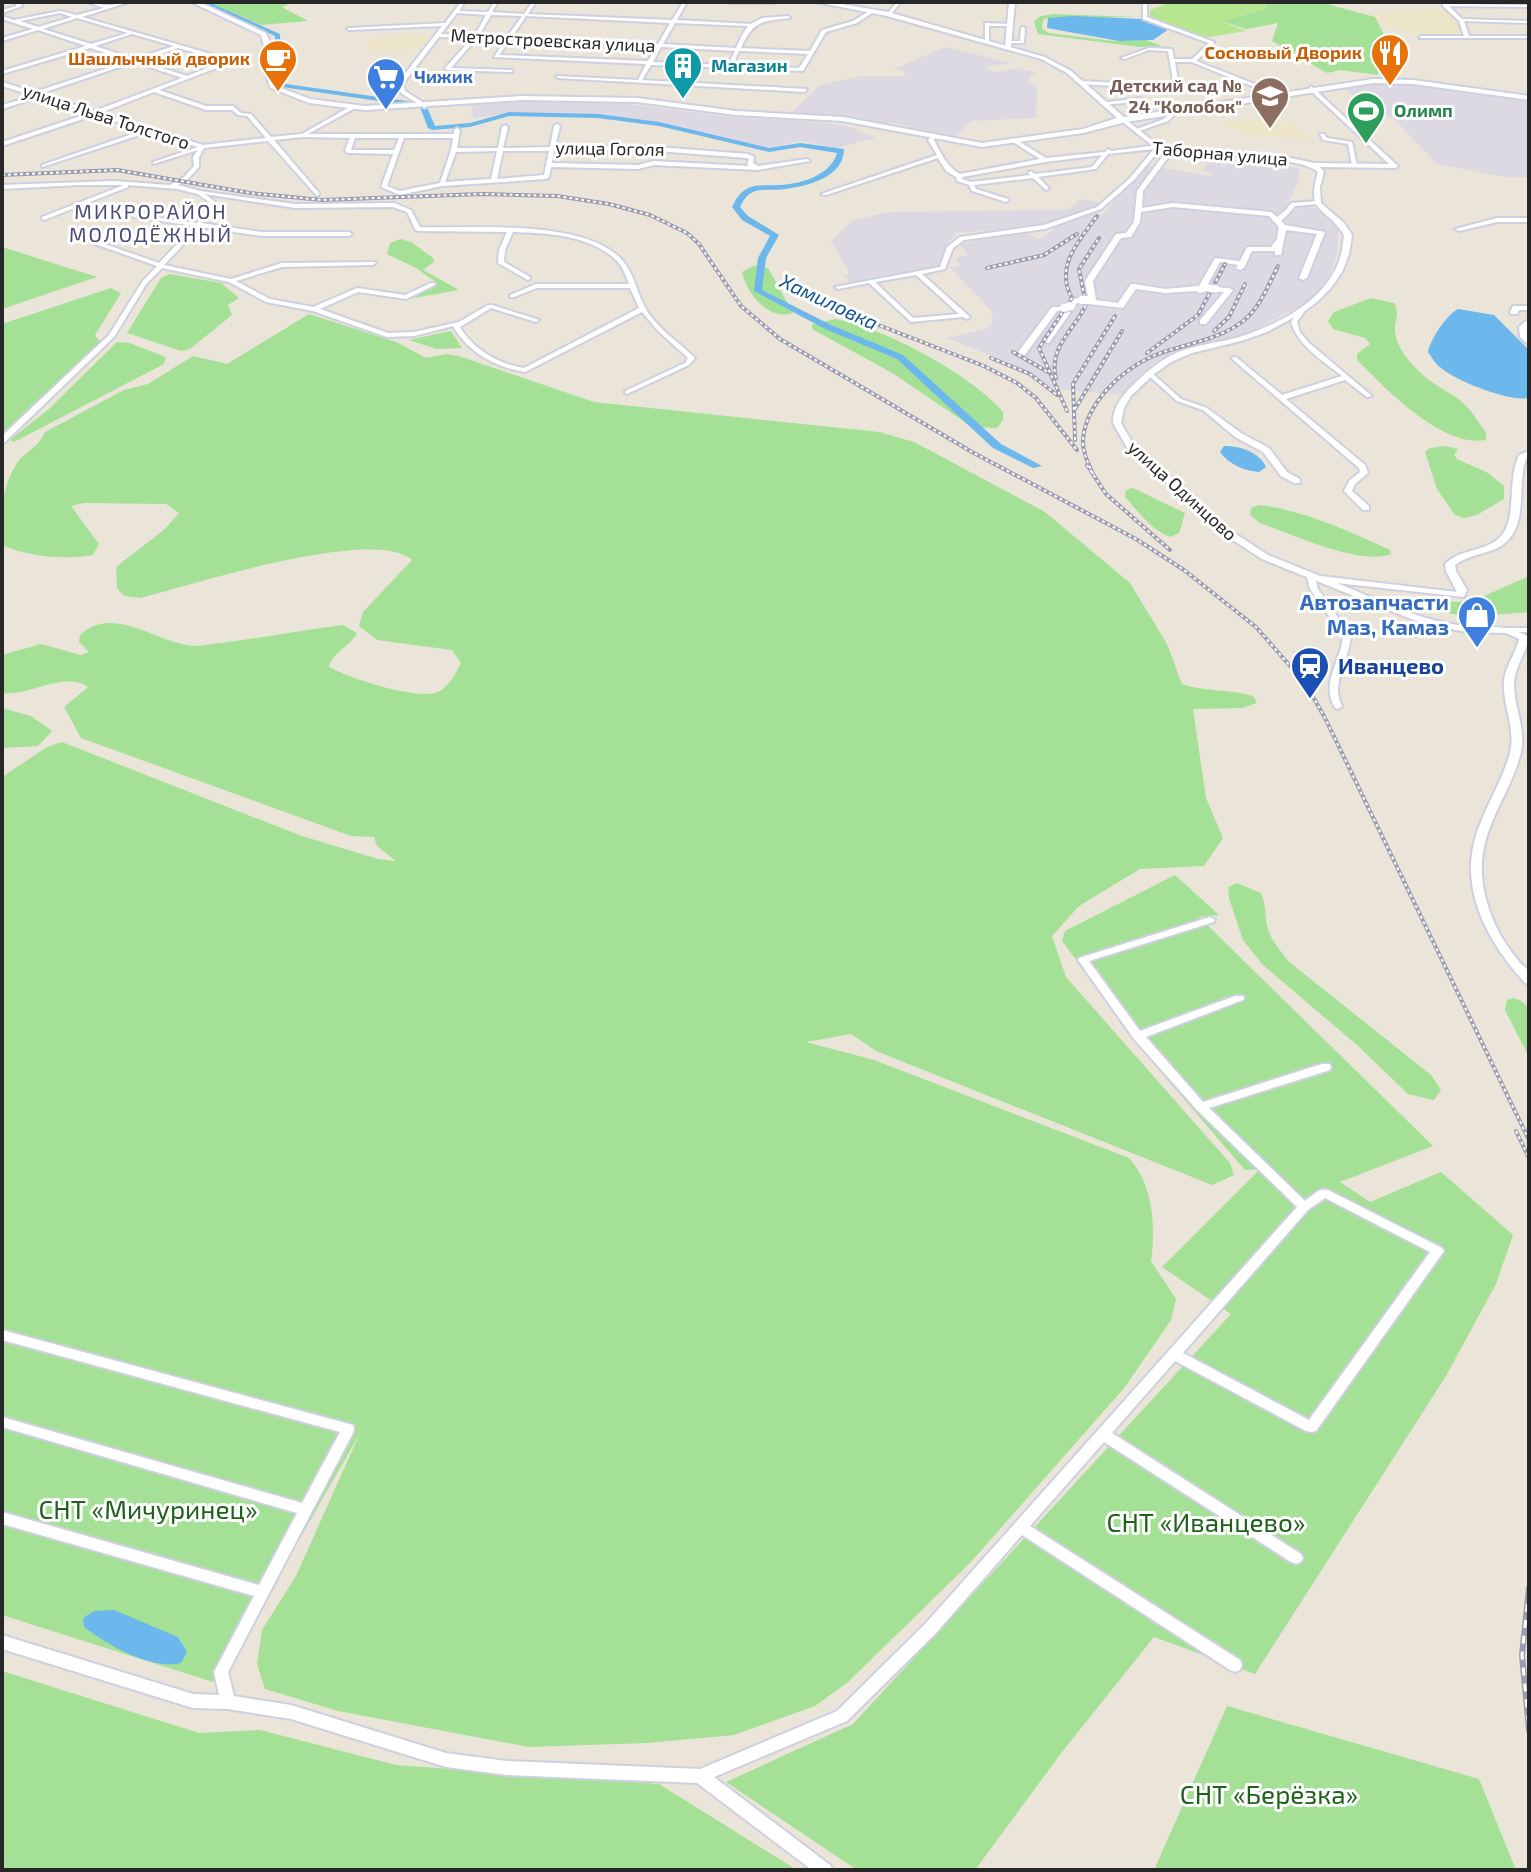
<svg xmlns="http://www.w3.org/2000/svg" width="1531" height="1872" font-family="'Exo 2',sans-serif">
<rect width="100%" height="100%" fill="#eae5d8"/>
<g fill="#ddd9e2">
<polygon points="945,47 1011,63 984,67 994,72 1017,68 1035,72 1027,81 1037,89 1036,118 972,121 954,137 900,124 791,113 820,85 862,76 903,76 906,72 894,69"/>
<polygon points="1411,84 1529,100 1529,177 1506,177 1437,164 1396,121 1372,106 1366,107 1340,85"/>
<polygon points="519,101 610,102 731,117 817,122 848,126 876,138 837,148 799,141 770,148 652,122 597,115 498,114 475,119 471,114 472,104"/>
<polygon points="1210,158 1300,168 1298,182 1285,209 1296,211 1299,206 1304,206 1318,209 1338,228 1338,250 1330,274 1320,292 1310,301 1244,335 1179,352 1156,363 1120,395 1055,389 1026,370 947,338 986,329 993,322 991,316 994,314 950,267 962,266 955,258 968,255 960,244 1012,234 1029,234 1040,239 1057,227 1093,213 1102,215 1147,165 1210,176 1212,173 1202,171"/>
<polygon points="1081,199 1103,204 1084,213 1025,228 954,233 956,236 949,240 942,266 908,274 851,284 843,275 849,275 847,268 831,241 852,221 887,212 1067,210"/>
</g>
<g fill="#ece5c7">
<polygon points="1408,9 1448,10 1459,20 1464,35 1421,36 1393,29 1372,14"/>
<polygon points="406,35 431,36 419,49 370,51 364,40"/>
<polygon points="1241,120 1277,120 1298,126 1313,139 1257,136 1224,126 1226,123"/>
</g>
<g fill="#a4e095">
<polygon points="207,2 294,2 282,7 308,21 261,25"/>
<polygon points="1263,2 1320,2 1375,17 1394,54 1377,55 1378,75 1340,70 1327,73 1272,41 1278,23 1246,29 1222,21 1267,8"/>
<polygon points="1053,14 1136,17 1047,18 1043,20 1042,29 1049,33 1113,41 1146,40 1162,46 1140,47 1038,34 1034,21 1041,16"/>
<polygon points="401,239 411,242 433,258 434,262 423,270 459,290 414,298 437,283 416,268 387,254 390,243"/>
<polygon points="2,247 97,277 2,309"/>
<path d="M755 265 768 268 793 313C768 321 747 294 742 272Z"/>
<polygon points="170,274 221,283 239,298 228,305 232,315 190,349 181,351 127,333 161,278"/>
<polygon points="111,288 121,293 95,335 100,342 78,367 2,435 2,324"/>
<path d="M1371 298 1394 303C1399 313 1396 317 1395 327 1394 346 1410 363 1423 375 1447 396 1459 391 1479 423 1484 430 1487 431 1486 440 1442 448 1386 389 1357 360V354L1370 344 1365 338 1333 329 1328 321 1334 312Z"/>
<path d="M309 314 396 342 426 358 446 354 459 356 594 402 879 432 914 442 1045 512 1130 583 1167 644 1182 684C1205 692 1230 689 1253 696L1257 703 1242 708 1193 709 1206 798 1223 838 1204 866 1140 869 1079 906 1052 936 1066 977 1230 1163 1234 1175 1212 1185 876 1051 851 1034 806 1042 874 1060 1129 1158C1153 1184 1156 1227 1151 1261L1176 1299 1171 1320 1125 1387 970 1563 848 1682 815 1706 734 1735 647 1743 529 1747 338 1711 265 1689 257 1664 262 1630 296 1576 360 1433 282 1570 213 1682 2 1615V777L47 747 62 742 299 835 378 859 396 861 377 846 374 837 351 836 81 738 64 707 88 687C63 670 30 697 2 693V655L41 644 81 655 89 652 79 642 80 635C115 603 157 645 196 646 204 646 213 643 221 643 262 638 302 630 343 625L357 633C349 648 334 650 329 667 349 678 418 701 438 692 450 686 455 674 461 663L452 650 377 640 359 626 363 612 412 560C373 526 192 585 140 598L124 596 117 588 116 567 165 529 179 513 166 504 84 503 71 506 99 544 93 555C64 560 29 557 2 545 2 510 0 488 19 460 28 451 40 445 45 432L124 390 148 384 193 356 227 364Z"/>
<path d="M836 319C884 328 972 375 1003 412V420L997 428 972 427 894 374 812 329V324Z"/>
<polygon points="451,331 462,348 436,349 409,340"/>
<polygon points="117,342 129,343 166,357 164,364 14,442 10,440 50,408"/>
<polygon points="1446,446 1458,449 1454,455 1457,459 1488,473 1504,486 1504,499 1477,515 1464,518 1455,515 1437,489 1425,452 1430,448"/>
<path d="M1133 488 1185 513 1179 533 1171 537C1153 532 1138 511 1125 497L1126 490Z"/>
<path d="M1259 505C1303 510 1349 531 1390 550L1391 554C1360 566 1292 534 1260 523L1250 515 1251 508Z"/>
<path d="M1529 576V612C1497 614 1456 621 1427 606L1428 600 1459 602 1480 598Z"/>
<polygon points="2,708 31,716 52,731 38,746 2,748"/>
<polygon points="1175,875 1219,915 1199,917 1433,1146 1340,1182 1370,1202 1441,1172 1513,1235 1496,1284 1446,1376 1255,1674 1154,1637 1062,1752 975,1870 857,1870 726,1782 853,1724 1231,1314 1162,1267 1260,1169 1245,1170 1158,1069 1062,941 1065,931"/>
<path d="M1237 883 1261 893C1266 905 1265 914 1267 926 1270 939 1280 950 1288 961L1431 1075 1441 1090 1434 1100 1408 1094 1357 1045 1263 965 1243 940 1229 898 1228 887Z"/>
<polygon points="1513,998 1520,1000 1529,1008 1529,1057 1505,1010 1507,1000"/>
<polygon points="2,1671 199,1733 260,1730 396,1765 659,1784 797,1870 2,1870"/>
<polygon points="1227,1706 1479,1779 1516,1870 1154,1870"/>
</g>
<polygon fill="#b6e790" points="1171,2 1262,2 1267,8 1221,21 1246,31 1203,38 1150,18 1150,10"/>
<g fill="#6cb7eb">
<polygon points="1073,16 1142,19 1169,29 1153,40 1119,41 1047,28 1048,18"/>
<path d="M1458 309 1494 315 1529 350V398C1510 402 1455 381 1440 367 1435 364 1432 357 1428 352 1430 340 1447 314 1458 309Z"/>
<path d="M1224 446C1241 446 1259 452 1266 467L1259 472C1245 471 1228 464 1220 452Z"/>
<path d="M114 1610 178 1637 187 1652 181 1663C150 1670 108 1645 84 1627L83 1618 94 1611Z"/>
</g>
<g fill="none" stroke-linecap="round" stroke-linejoin="round">
<path fill="#6cb7eb" fill-rule="evenodd" d="M200 2H208L280 34 282 79 286 84 421 103 427 107 435 126 470 123 509 112 598 114 659 122 769 148 800 143 844 149C844 177 808 186 785 189 774 191 762 188 753 192 746 195 743 201 740 207L748 216 779 235 766 258 762 290 831 325 903 355 1001 444 1042 466 1033 468 993 448 897 359 825 329 754 291 758 258 770 236 742 220 732 207C736 199 740 192 748 188 758 184 769 186 780 185 801 184 831 175 837 153L800 147 769 152 659 126 598 118 509 116 470 127 432 130 428 128 420 107 282 87 276 79 275 36Z"/>
<defs>
<g id="minor">
<polygon points="14,2 19,2 22,6 2,13 2,10 17,6"/>
<path d="M87 2C95 2 103 6 111 5 118 4 122 2 129 2L82 17 225 58 227 64 159 90 206 106H233L241 113 251 114 271 137 302 134 353 105 355 108 308 134H454V130L457 128 460 130 457 148H498L502 127 505 125 508 127 503 148 550 147 554 126 557 124 560 126 555 147 644 146 748 154 754 157 753 163 758 166 807 159 810 161 757 170 654 165 638 169 551 167 549 177 546 179 442 186 400 195 381 187 393 154 348 153 345 150 350 138 303 137 274 140 319 193V195L317 196 268 141 204 148 199 157V167L188 179 178 185 200 191 295 204 394 203 411 210 420 227C473 229 586 218 623 261 635 275 637 295 647 311 659 330 679 342 695 358L689 365 627 394 625 393V391L685 363 688 358 658 331 642 312 525 372C495 367 469 353 453 326L414 336 387 337 313 311 266 302 229 282 162 268 147 283 114 337 5 442H2V436L109 335 142 282 157 266 95 244V242H99L159 263 194 226 134 217 132 216V214L197 223 209 202 198 194 177 189 128 185V187L44 220 42 219V217L124 185H80L2 189V185L114 181 170 185 184 177 194 166 193 157 198 150 153 164V162L198 147 149 132 42 167V165L144 130 95 115 2 146V142L90 113 39 97 2 109V105L34 96 2 86V82L34 92 130 61 90 48 2 74V71L86 46 38 30 2 41V38L33 29 2 19V16L14 20 60 11 77 15 104 8ZM60 13 72 17 38 27 20 21ZM77 18 128 33 91 44 43 29ZM132 34 174 46 135 59 95 46ZM178 48 221 60 222 62 187 76 140 61ZM135 62 182 78 94 111 39 94ZM154 92 206 110H232L238 115 247 116 266 138 203 145 100 113ZM355 138H399L394 150H351ZM404 138H453L451 150 440 183 400 191 387 186ZM644 150 747 158 749 159 747 164 749 166 654 161 638 165 552 163 554 151ZM497 151 491 179 445 182 456 152ZM503 151H549L544 175 497 179ZM205 194 295 208 393 207 407 212 415 229 418 231 507 232 499 250 498 263 528 280 530 279V277L504 262 505 250 513 232C547 233 591 235 617 261 623 267 626 276 629 284H536L510 295V297H514L537 288H630L639 308 524 368C498 364 473 349 460 327L491 308 536 322 539 320 492 305H488L459 322 414 332 388 333 320 309 358 292 406 299 435 285V283H431L405 295 357 288 313 307 270 299 236 281 282 267 373 265 376 263 375 262 282 263 231 279 164 265 200 227 261 236H349L352 234 349 232H261L202 223 215 202Z"/>
<path d="M461 2H465L459 11 488 12 494 2H498L492 12 524 14 532 2H536L528 14 672 20 683 2H687L677 20 751 24 762 18 788 16 790 18C762 21 753 21 741 48L810 51 822 30 853 21 871 10 875 11 857 23 826 32 803 71 651 65 642 80 807 89 805 92 558 78 556 76 638 80 646 64 494 57 505 40 477 38 451 68 511 70 513 72 447 70 445 68 472 38 439 37 403 84 405 91 427 105 425 108 401 93 397 84 442 26 349 30 347 29 349 28 445 23ZM457 13 486 15 475 35 441 34ZM491 15 522 16 507 37 479 36ZM526 16 670 23 658 44 512 37ZM675 23 748 26 742 35 736 48 663 44ZM510 40 656 47 648 61 499 55ZM661 47 735 51 728 65 653 62ZM739 51 808 54 799 68 733 65Z"/>
<polygon points="727,2 776,2 774,3 729,3"/>
<polygon points="897,2 901,2 890,15 886,15"/>
<path d="M1143 2H1147V17L1214 42V44L1196 61 1280 94 1275 95 1244 83 1194 91 1080 84 1082 81 1174 86 1168 51 1149 50 1125 59 1121 58 1149 48 1172 49 1174 59H1192L1209 43 1143 19ZM1175 62H1192L1238 81 1194 87H1179Z"/>
<polygon points="1443,4 1529,5 1529,7 1449,6 1462,19 1529,21 1529,23 1464,21 1469,36 1529,36 1529,38 1419,38 1421,36 1464,36 1459,21 1443,6"/>
<polygon points="985,23 1010,24 1012,25 1010,26 989,26 989,41 987,42 985,41"/>
<polygon points="1023,27 1025,28 1024,43 1007,43 1009,41 1020,41 1021,28"/>
<polygon points="1141,98 1143,101 1103,105 1100,103"/>
<polygon points="1173,110 1178,111 1168,121 1139,131 1134,130 1164,119"/>
<path d="M933 134 936 136 934 140C941 153 946 166 960 174L1040 159 1013 142 1012 141 1015 139 1046 158 1105 152 1108 149 1111 151 1158 145 1162 147 1134 180 1101 209 1045 229 964 240 953 248 945 269 922 274 970 317 967 319 963 317 911 322 869 283 838 289 835 287 940 267 947 247 960 237 1044 225 1097 207 1130 178 1154 149 1108 154 1096 169 1038 177 1049 188 1046 190 1033 178 974 185 976 189 1008 199 1009 200 1006 202 972 191 969 185 957 181 956 177 946 171 938 158 826 195 821 194 937 155 928 140ZM1102 155 1092 167 1035 174 1031 171 1028 173 1030 175 971 182 962 179V177L1045 162ZM916 275 959 314 913 318 875 282Z"/>
<polygon points="1320,134 1324,134 1327,138 1352,142 1357,166 1352,165 1348,144 1323,140"/>
<polygon points="1317,201 1319,202 1319,204 1295,206 1291,211 1286,210 1291,203"/>
<path d="M1301 308 1306 309 1297 322 1300 332 1308 342 1372 396 1367 397 1345 380 1286 399 1365 465 1368 473 1355 484 1352 491 1369 506V510H1363L1344 491 1349 481 1360 472 1359 468 1231 358 1236 357 1282 395 1342 376C1323 361 1298 346 1291 322Z"/>
<polygon points="1148,373 1152,373 1181,399 1207,408 1241,433 1269,448 1287,472 1300,479 1300,483 1294,483 1281,476 1263,452 1235,437 1203,410 1177,401 1148,375"/>
<path d="M1308 575H1314L1318 589 1351 636C1349 660 1330 683 1342 706L1338 709 1335 708C1320 682 1341 662 1343 636L1310 589 1307 577Z"/>
<rect x="1505" y="628" width="24" height="4"/>
<path d="M1210 917 1215 920 1214 922 1089 961 1140 1031 1235 996H1243L1244 998 1243 1000 1146 1037 1203 1102 1322 1064H1330L1331 1067 1330 1070 1209 1108 1305 1201C1312 1196 1319 1187 1328 1190L1442 1248 1444 1251 1316 1431 1311 1432 1306 1431 1175 1361 1112 1433 1301 1554 1303 1558 1301 1562 1296 1564 1291 1562 1104 1442 1030 1526 1240 1660 1242 1665 1240 1670 1235 1672 1230 1670 1022 1535 936 1633 847 1721 714 1777 830 1865 833 1870H812L697 1783 507 1775 446 1767 291 1719 228 1709 193 1708 2 1649V1635L193 1694 219 1695 214 1672 254 1596 2 1524V1512L259 1585 297 1513 2 1427V1417L302 1503 340 1432 2 1340V1330L353 1425 354 1429 353 1433 228 1672 234 1696 291 1705 446 1753 507 1761 700 1769 837 1711 926 1623 1297 1207 1197 1110 1134 1039 1078 960 1079 958ZM1325 1198 1430 1252 1309 1420 1183 1353 1308 1210Z"/>
</g>
<g id="tertiary">
<polygon points="1009,2 1015,2 1011,47 1008,49 1005,47"/>
<path d="M1311 86 1398 166 1395 168 1320 167 1324 172 1320 187 1321 203 1344 223 1352 235 1349 254 1342 272 1330 289 1317 302 1302 313 1267 332 1241 341 1192 353 1171 362 1154 374 1131 396 1124 408 1121 423 1135 447 1187 490 1225 527 1268 555 1320 576 1457 592 1446 571 1445 564C1460 549 1481 552 1497 540 1519 523 1506 482 1519 455L1529 451V457L1526 459C1516 486 1530 528 1501 546 1486 555 1469 554 1455 565L1456 571 1467 590 1464 597 1337 583C1379 600 1423 623 1469 626 1491 628 1511 624 1529 638 1526 654 1514 667 1514 685 1514 707 1526 728 1521 752 1511 794 1479 828 1482 874 1483 896 1491 918 1502 938 1508 947 1514 955 1520 963 1523 966 1527 968 1529 972 1529 973 1529 983 1529 984L1525 983C1486 940 1456 885 1479 827 1488 802 1503 779 1510 753 1516 728 1502 705 1504 680 1506 665 1516 653 1519 639L1506 633 1466 632 1421 623 1262 559 1219 531 1181 494 1129 451 1113 423C1113 407 1121 397 1132 386 1145 373 1159 361 1176 353 1195 345 1216 343 1236 338 1272 327 1317 306 1335 270 1341 259 1343 247 1344 235 1326 205 1305 215 1318 172 1301 156 1201 153 1173 151L1143 191 1142 208 1173 203 1271 212 1277 217 1287 209H1291V211L1281 221 1285 225 1325 232 1307 278 1303 280 1299 278 1317 234 1286 230 1281 255H1275V251H1252L1244 268 1240 270 1236 268 1238 265 1220 262 1207 286H1212V290L1200 293 1196 291 1165 293 1136 289 1123 308 1089 304 1085 281 1116 234 1126 233 1134 222 1137 191 1167 150 1153 146 1120 120 1125 119 1157 144 1166 146 1286 157 1314 163 1389 164 1309 89ZM1173 207 1269 216 1279 227 1277 239 1271 247H1247L1240 261 1215 258 1199 286 1165 289 1134 284H1131L1118 303 1096 300 1093 281 1121 238 1131 237 1140 222 1141 212Z"/>
<polygon points="1497,218 1529,218 1529,222 1497,222 1459,231 1455,229"/>
<polygon points="1213,287 1229,288 1233,290 1206,324 1200,324 1200,320 1224,292 1213,291"/>
<polygon points="1082,298 1085,298 1085,302 1077,303 1049,343 1042,341 1064,310 1057,311 1025,355 1019,355 1019,351 1052,307 1067,307 1072,299"/>
<polygon points="1513,306 1529,306 1529,310 1519,310 1517,314 1511,314 1510,312"/>
<polygon points="1526,321 1529,321 1529,326 1527,328 1529,345 1520,337 1519,327"/>
</g>
<path id="secondary" d="M191 2H199L266 33C275 50 269 68 276 86L310 99 365 106 522 96 637 98 736 111 843 117 982 143 1083 129 1117 118 1067 73 1041 59 887 16 816 2H830L888 12 1045 57 1071 71 1124 117 1373 79 1413 80 1529 96V100L1413 84 1373 83 1126 122 1083 133 982 147 843 121 736 115 637 102 522 100 365 110 309 103 271 88C262 72 268 53 261 35Z"/>
</defs>
<use href="#minor" stroke="#cecfe0" stroke-width="4"/>
<use href="#tertiary" stroke="#cecfe0" stroke-width="4"/>
<use href="#secondary" stroke="#cecfe0" stroke-width="4"/>
<use href="#minor" fill="#fff" fill-rule="evenodd"/>
<use href="#tertiary" fill="#fff" fill-rule="evenodd"/>
<use href="#secondary" fill="#fff" fill-rule="evenodd"/>
<defs>
<g id="rail-far1">
<polyline points="2,175 117,170 250,193 322,200 482,194 557,196 609,204 650,215 687,233 699,244 741,306 780,339 972,452 1136,539 1184,570 1256,627 1305,683 1325,718 1529,1140"/>
<polyline points="987,268 1044,255 1077,234"/>
<polyline points="819,302 984,366 1017,383 1036,398 1077,450"/>
<polyline points="1214,331 1229,317 1245,284"/>
<polyline points="1013,352 1048,372"/>
<polyline points="1147,353 1198,315 1225,264"/>
<polyline points="991,358 1030,374 1057,395"/>
<path d="M1056 378C1048 348 1074 330 1086 305L1079 269 1099 238"/>
<polyline points="1075,409 1122,331"/>
<path d="M1067 411 1039 348 1072 298C1054 267 1079 241 1097 216"/>
<polyline points="1075,440 1073,384 1115,316"/>
<polyline points="1087,465 1106,494 1170,550"/>
<path d="M1093 474C1088 463 1082 451 1083 439 1086 404 1120 371 1151 357 1180 344 1215 342 1242 322 1260 308 1268 286 1278 266"/>
<polyline points="1516,1131 1529,1158"/>
</g>
<polyline id="rail" points="1529,1588 1522,1655 1529,1730"/>
</defs>
<use href="#rail-far1" stroke="#9c9cb1" stroke-width="4"/>
<use href="#rail" stroke="#9c9cb1" stroke-width="6"/>
<use href="#rail-far1" stroke="#fff" stroke-width="2" stroke-dasharray="3" stroke-linecap="butt"/>
<use href="#rail" stroke="#fff" stroke-width="3" stroke-dasharray="8" stroke-linecap="butt"/>
<defs>
<polyline id="minor-bridge" points="1209,288 1216,289"/>
<g id="tertiary-bridge">
<polyline points="1082,300 1088,300"/>
<polyline points="1064,308 1071,306"/>
</g>
</defs>
<use href="#minor-bridge" stroke="#cecfe0" stroke-width="10" stroke-linecap="butt"/>
<use href="#tertiary-bridge" stroke="#cecfe0" stroke-width="11" stroke-linecap="butt"/>
<use href="#minor-bridge" stroke="#fff" stroke-width="7"/>
<use href="#tertiary-bridge" stroke="#fff" stroke-width="8"/>
</g>
<defs>
<symbol id="restaurant-pin" viewBox="-11 -11 22 30"><path d="M0 17L-7.5 6A9.5 9.5 0 1 1 7.5 6Z" fill="#e8710a" stroke="#fff"/><path d="M-5-6h1v4h1v-4h1v4h1v-4h1v5L-1.5 .5V6h-2V.5L-5-1ZM5-6V6H3V1.5H1.5Q1.5-4 5-6Z" fill="#fff"/></symbol>
<symbol id="cafe-pin" viewBox="-11 -11 22 30"><path d="M0 17L-7.5 6A9.5 9.5 0 1 1 7.5 6Z" fill="#e8710a" stroke="#fff"/><path d="M-5.5-4.5H6V0H3Q3 3.5 0 3.5H-2.5Q-5.5 3.5-5.5 0ZM3-3.2v2h1.7v-2ZM-6 4.5H4V6H-6Z" fill="#fff"/></symbol>
<symbol id="building-pin" viewBox="-11 -11 22 30"><path d="M0 17L-7.5 6A9.5 9.5 0 1 1 7.5 6Z" fill="#0f9aa8" stroke="#fff"/><path d="M-4-6H4V6H1V3H-1V6H-4ZM-2.5-4.3h1.7v1.8h-1.7ZM.8-4.3h1.7v1.8H.8ZM-2.5-1h1.7V.8h-1.7ZM.8-1h1.7V.8H.8Z" fill="#fff"/></symbol>
<symbol id="supermarket-pin" viewBox="-11 -11 22 30"><path d="M0 17L-7.5 6A9.5 9.5 0 1 1 7.5 6Z" fill="#3f7fe0" stroke="#fff"/><path d="M-6-5.5h2.5l.6 2H6L4.5 2H-2.5L-4.4-4H-6ZM-1.5 3.2a1.3 1.3 0 1 0 .1 0ZM3 3.2a1.3 1.3 0 1 0 .1 0Z" fill="#fff"/></symbol>
<symbol id="school-pin" viewBox="-11 -11 22 30"><path d="M0 17L-7.5 6A9.5 9.5 0 1 1 7.5 6Z" fill="#8d6e63" stroke="#fff"/><path d="M0-5L7-2L0 1L-7-2ZM-4 1L0 2.5L4 1V4Q0 6-4 4Z" fill="#fff"/></symbol>
<symbol id="stadium-pin" viewBox="-11 -11 22 30"><path d="M0 17L-7.5 6A9.5 9.5 0 1 1 7.5 6Z" fill="#2e9e5b" stroke="#fff"/><path d="M0-5a6.5 5 0 1 0 0 10a6.5 5 0 1 0 0-10ZM-3.5-1.8h7v3.6h-7Z" fill="#fff"/></symbol>
<symbol id="shop-pin" viewBox="-11 -11 22 30"><path d="M0 17L-7.5 6A9.5 9.5 0 1 1 7.5 6Z" fill="#3f7fe0" stroke="#fff"/><path d="M-5-2.5h2.3a2.7 3.5 0 0 1 5.4 0H5L5.5 6h-11ZM-1.5-2.5h3a1.5 2.3 0 0 0-3 0Z" fill="#fff"/></symbol>
<symbol id="station-pin" viewBox="-11 -11 22 30"><path d="M0 17L-7.5 6A9.5 9.5 0 1 1 7.5 6Z" fill="#1a4fb4" stroke="#fff"/><path d="M-3-6H3Q5-6 5-4V2Q5 4 3 4L4.5 6H3L1.5 4h-3L-3 6H-4.5L-3 4Q-5 4-5 2V-4Q-5-6-3-6ZM-3.5-4v3h7v-3ZM-3.5 1v1.5H-2V1ZM2 1v1.5H3.5V1Z" fill="#fff"/></symbol>
</defs>
<g fill-rule="evenodd">
<use href="#restaurant-pin" x="1368" y="31" width="44" height="60"/>
<use href="#cafe-pin" x="256" y="37" width="44" height="60"/>
<use href="#building-pin" x="661" y="44" width="44" height="60"/>
<use href="#supermarket-pin" x="364" y="55" width="44" height="60"/>
<use href="#school-pin" x="1248" y="74" width="44" height="60"/>
<use href="#stadium-pin" x="1344" y="89" width="44" height="60"/>
<use href="#shop-pin" x="1455" y="593" width="44" height="60"/>
<use href="#station-pin" x="1288" y="644" width="44" height="60"/>
</g>
<g text-anchor="middle" stroke-width="6" stroke-linejoin="round" paint-order="stroke">
<g font-size="18" fill="#272727" stroke="#fff">
<text transform="translate(553 41) rotate(3)" y="6">Метростроевская улица</text>
<text transform="translate(106 117) rotate(18)" y="6">улица Льва Толстого</text>
<text transform="translate(610 149) rotate(1)" y="6">улица Гоголя</text>
<text transform="translate(1220 154) rotate(5)" y="6">Таборная улица</text>
<text transform="translate(1182 491) rotate(42)" y="6">улица Одинцово</text>
</g>
<g font-size="18" font-weight="bold" fill="#c56008" stroke="#fff" text-anchor="end">
<text x="1362" y="59">Сосновый Дворик</text>
<text x="250" y="65">Шашлычный дворик</text>
</g>
<g font-size="18" font-weight="bold" fill="#0d838f" stroke="#fff" text-anchor="start">
<text x="711" y="72">Магазин</text>
</g>
<g font-size="18" font-weight="bold" fill="#366cbe" stroke="#fff" text-anchor="start">
<text x="414" y="83">Чижик</text>
</g>
<g font-size="18" font-weight="bold" fill="#785e54" stroke="#fff" text-anchor="end">
<text x="1242" y="92">Детский сад №<tspan x="1242" dy="21">24 "Колобок"</tspan></text>
</g>
<g font-size="18" font-weight="bold" fill="#27864d" stroke="#fff" text-anchor="start">
<text x="1394" y="117">Олимп</text>
</g>
<g font-size="20" letter-spacing="2" fill="#494a76" stroke="#fff">
<text x="151" y="219">МИКРОРАЙОН<tspan x="151" dy="23">МОЛОДЁЖНЫЙ</tspan></text>
</g>
<g font-size="20" font-style="italic" fill="#105292" stroke="#fff">
<text transform="translate(829 302) rotate(25)" y="7">Хамиловка</text>
</g>
<g font-size="22" font-weight="bold" fill="#366cbe" stroke="#fff" text-anchor="end">
<text x="1449" y="610">Автозапчасти<tspan x="1449" dy="25">Маз, Камаз</tspan></text>
</g>
<g font-size="22" font-weight="bold" fill="#164399" stroke="#fff" text-anchor="start">
<text x="1338" y="674">Иванцево</text>
</g>
<g font-size="26" fill="#1f611a" stroke="#fff">
<text x="148" y="1519">СНТ «Мичуринец»</text>
<text x="1206" y="1532">СНТ «Иванцево»</text>
<text x="1269" y="1804">СНТ «Берёзка»</text>
</g>
</g>
<rect width="1531" height="1872" fill="none" stroke="#272727" stroke-width="8"/>
</svg>
